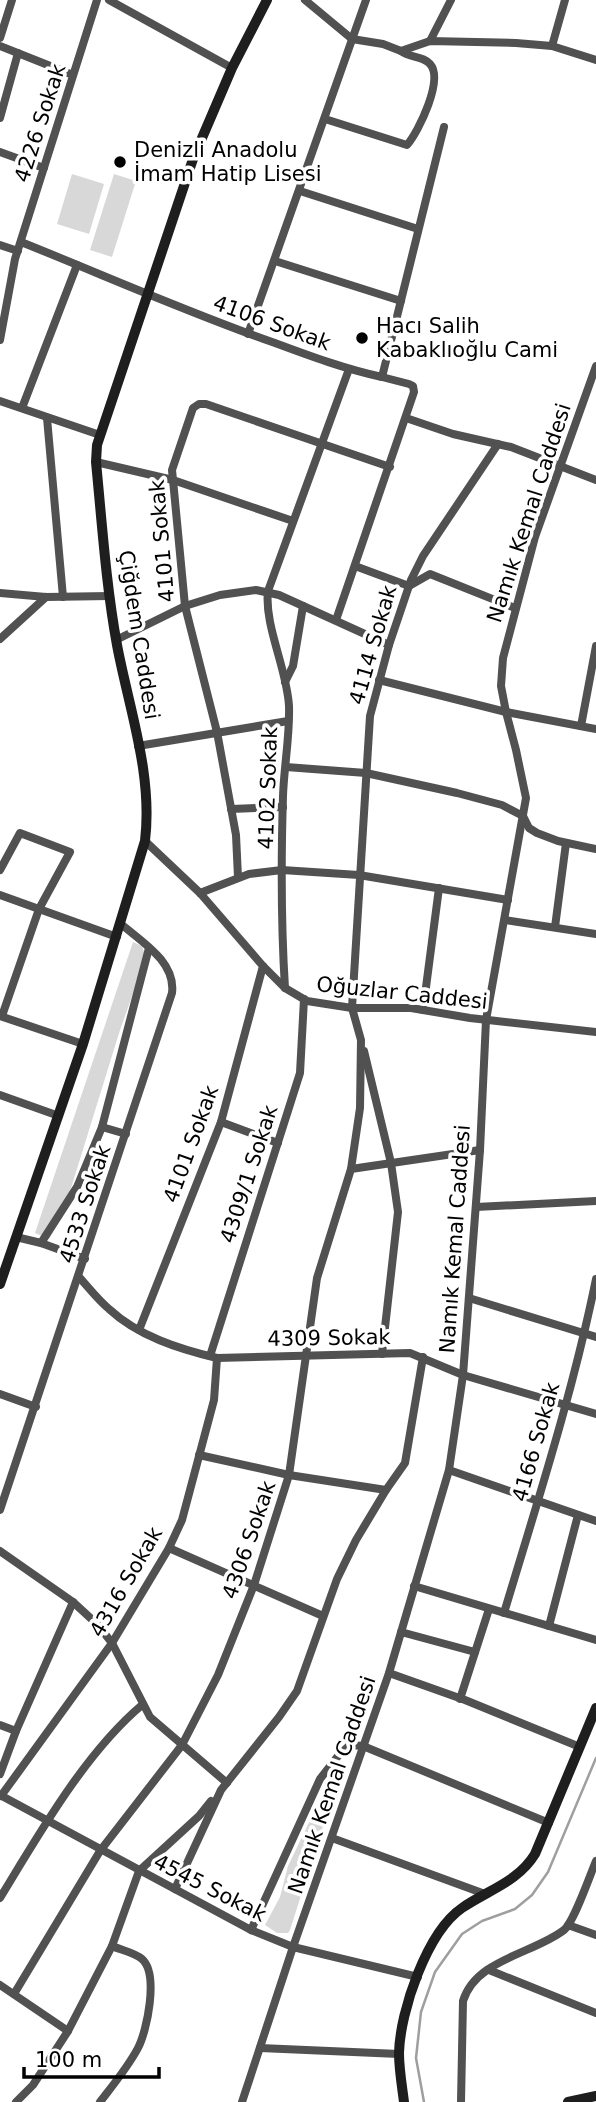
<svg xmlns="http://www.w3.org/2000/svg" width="596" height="2102" font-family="'DejaVu Sans',sans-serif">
<rect width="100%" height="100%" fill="#fff"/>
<g fill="#d8d8d8">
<polygon points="72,174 104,184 89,234 57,224"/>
<polygon points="114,174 136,181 112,257 90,250"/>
<polygon points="133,942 142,946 145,955 141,971 120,1030 63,1214 49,1239 35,1233"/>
<polygon points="346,1763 335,1789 290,1930 288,1933 277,1933 265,1925 280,1897 288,1866 331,1777 342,1764"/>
</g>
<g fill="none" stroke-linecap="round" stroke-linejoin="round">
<polyline stroke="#9f9f9f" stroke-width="2.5" points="424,2102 416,2058 421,2012 435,1972 462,1934 482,1921 515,1909 532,1895 548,1872 596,1758"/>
<g stroke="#515151" stroke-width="8">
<polyline points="109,0 232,68"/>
<polyline points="305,0 352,39 383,44 401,51 430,41 516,43 552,46 596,60"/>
<polyline points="0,38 12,0"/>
<polyline points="430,41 451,0"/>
<polyline points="0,46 73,75"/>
<polyline points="552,46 565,0"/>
<polyline points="0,118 18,53"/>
<path d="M325 119 407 145C419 131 444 79 430 64 424 56 410 58 401 51"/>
<polyline points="0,152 44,168"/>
<polyline points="300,191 418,229"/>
<path d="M21 242C106 276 189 313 275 343 310 356 345 369 382 377L444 127"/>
<polyline points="0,245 18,251"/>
<polyline points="275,261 401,301"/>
<polyline points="248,334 366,0"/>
<polyline points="0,340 15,259 97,0"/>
<polyline points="0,401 100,435"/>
<polyline points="22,408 77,265"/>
<polyline points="47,418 63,597"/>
<polyline points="406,418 453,434 511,447 596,480"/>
<polyline points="96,462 173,480 293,521"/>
<polyline points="355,566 409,586 430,574 515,608"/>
<polyline points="0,593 46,597 110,596"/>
<polyline points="336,620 414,392 413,386 409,384 382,377"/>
<polyline points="0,639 46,597"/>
<polyline points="116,640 185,606 220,595 256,590 279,595 389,645"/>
<polyline points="379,680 506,712 596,729"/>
<polyline points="285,682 293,666 303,606"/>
<polyline points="581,726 596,646"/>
<polyline points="138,746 288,721"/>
<polyline points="286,767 366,773 457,793 502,805 523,816 529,828 537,833 558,841 596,849"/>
<polyline points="231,809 283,807"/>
<polyline points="145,841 200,893 263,966 285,988 307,1001 352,1008 411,1008 470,1018 596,1032"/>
<polyline points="0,870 20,833 70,852 39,909 2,1016"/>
<polyline points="238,877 236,835 217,732 185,606 173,480 172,470 193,408 199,404 206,404 390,467"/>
<polyline points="200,893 249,874 282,870 359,875 508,900"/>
<polyline points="0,895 117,937"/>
<polyline points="505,920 596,934"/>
<polyline points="555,927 566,843"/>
<path d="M285 988C281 924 281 860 283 796 284 766 290 736 289 706 287 669 264 625 268 591L349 369"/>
<polyline points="423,1010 439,888"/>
<polyline points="0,1016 83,1044"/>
<polyline points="364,1051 391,1163 398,1212 382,1354"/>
<polyline points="0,1095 59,1116"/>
<polyline points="221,1122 278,1143"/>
<polyline points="102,1127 126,1134"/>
<polyline points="351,1169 360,1108 361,1040 352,1008 370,716 389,645 411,580 423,556 498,444"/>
<polyline points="476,1207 596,1201"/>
<polyline points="16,1237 41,1243 85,1259"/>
<polyline points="41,1243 77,1187 102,1127 149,948"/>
<path d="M79 1277C89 1288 98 1300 109 1309 138 1336 179 1349 217 1358L410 1353 463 1375 596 1414"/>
<polyline points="469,1298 596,1337"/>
<polyline points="139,1330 221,1122 263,966"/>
<polyline points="210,1356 300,1073 304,999"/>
<polyline points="0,1394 36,1407"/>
<polyline points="199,1455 289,1475 386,1490 405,1463 423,1357"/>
<polyline points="449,1470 596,1521"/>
<path d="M0 1510 172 993C176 962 142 942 121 924"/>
<polyline points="169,1548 323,1616"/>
<polyline points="0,1551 73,1602 98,1625 112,1643 150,1717 227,1783"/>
<polyline points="414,1586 596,1640"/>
<path d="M504 1613C537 1503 573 1392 596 1279"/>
<polyline points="549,1626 578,1515"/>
<polyline points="401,1632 475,1652"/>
<polyline points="389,1673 465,1700 580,1747"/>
<polyline points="460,1699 489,1609"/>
<polyline points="0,1725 16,1731"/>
<polyline points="0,1774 16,1731 73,1602"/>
<polyline points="0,1795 251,1930 293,1947 418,1977"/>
<polyline points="1,1796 112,1643 169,1548 182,1520 214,1400 217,1358"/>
<polyline points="332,1838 485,1894"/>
<polyline points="175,1889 221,1790 279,1717 297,1691 337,1579 356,1540 386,1490"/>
<path d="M0 1898C39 1834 85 1753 142 1705"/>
<polyline points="568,1925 596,1935"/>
<polyline points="251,1930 320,1779 338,1756 350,1745 363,1746 549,1823"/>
<polyline points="489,1970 596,2013"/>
<polyline points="0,1985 68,2031"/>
<polyline points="14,1994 100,1851 182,1745 218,1675 254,1585 289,1475 317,1278 351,1169 480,1150"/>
<polyline points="260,2048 399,2054"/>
<polyline points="16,2102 33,2085 68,2031 112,1946 139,1871 199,1816 211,1801"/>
<path d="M100 2102C113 2085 128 2067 138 2048 147 2031 159 1974 142 1959 135 1953 121 1950 112 1946"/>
<polyline points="242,2102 293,1947 389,1673 449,1470 463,1375 480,1150 486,1020 526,798 516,750 506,712 501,686 503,658 535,537 596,366"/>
<path d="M461 2102 463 2001C476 1959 533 1954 564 1930 574 1922 590 1875 596 1861"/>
</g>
<g stroke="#1e1e1e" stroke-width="10">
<path d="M0 1284 83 1044 145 841C153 774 129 709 117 645 106 585 102 523 96 462L97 445 193 159 232 68 267 0"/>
<path d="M404 2102C402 2086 399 2069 399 2053 400 2011 427 1932 462 1908 488 1890 518 1882 535 1854L596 1708"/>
<polyline points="568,2102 596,2096"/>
</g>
</g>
<g fill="#000" stroke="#fff" stroke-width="2.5">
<circle cx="120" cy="162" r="7"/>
<circle cx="362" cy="338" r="7"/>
</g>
<g text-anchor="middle" stroke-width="7" stroke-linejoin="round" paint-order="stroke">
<g font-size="21" fill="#000" stroke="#fff">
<text transform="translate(40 123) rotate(-72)" y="7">4226 Sokak</text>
<text transform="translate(272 323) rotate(20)" y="7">4106 Sokak</text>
<text transform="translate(529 513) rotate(-72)" y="7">Namık Kemal Caddesi</text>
<text transform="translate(162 541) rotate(-95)" y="7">4101 Sokak</text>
<text transform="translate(139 635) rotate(81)" y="7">Çiğdem Caddesi</text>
<text transform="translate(373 645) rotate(-74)" y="7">4114 Sokak</text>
<text transform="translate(268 788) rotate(-88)" y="7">4102 Sokak</text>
<text transform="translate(402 993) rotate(6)" y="7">Oğuzlar Caddesi</text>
<text transform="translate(191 1144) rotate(-70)" y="7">4101 Sokak</text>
<text transform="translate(249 1174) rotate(-72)" y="7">4309/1 Sokak</text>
<text transform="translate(85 1204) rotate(-72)" y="7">4533 Sokak</text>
<text transform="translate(455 1239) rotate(-86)" y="7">Namık Kemal Caddesi</text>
<text transform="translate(329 1338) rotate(-1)" y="7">4309 Sokak</text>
<text transform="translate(536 1442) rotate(-74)" y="7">4166 Sokak</text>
<text transform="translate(249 1540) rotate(-71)" y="7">4306 Sokak</text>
<text transform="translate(126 1582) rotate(-60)" y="7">4316 Sokak</text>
<text transform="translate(332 1785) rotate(-71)" y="7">Namık Kemal Caddesi</text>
<text transform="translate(210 1888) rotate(27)" y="7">4545 Sokak</text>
</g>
<g font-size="21" fill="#000" stroke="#fff" text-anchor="start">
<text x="134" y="157">Denizli Anadolu<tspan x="134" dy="24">İmam Hatip Lisesi</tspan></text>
<text x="376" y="333">Hacı Salih<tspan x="376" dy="24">Kabaklıoğlu Cami</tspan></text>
</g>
</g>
<path d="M24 2067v10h135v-10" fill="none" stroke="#000000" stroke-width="3.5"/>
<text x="35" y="2067" font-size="21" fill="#000000" stroke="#ffffff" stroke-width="5" paint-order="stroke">100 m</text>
</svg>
